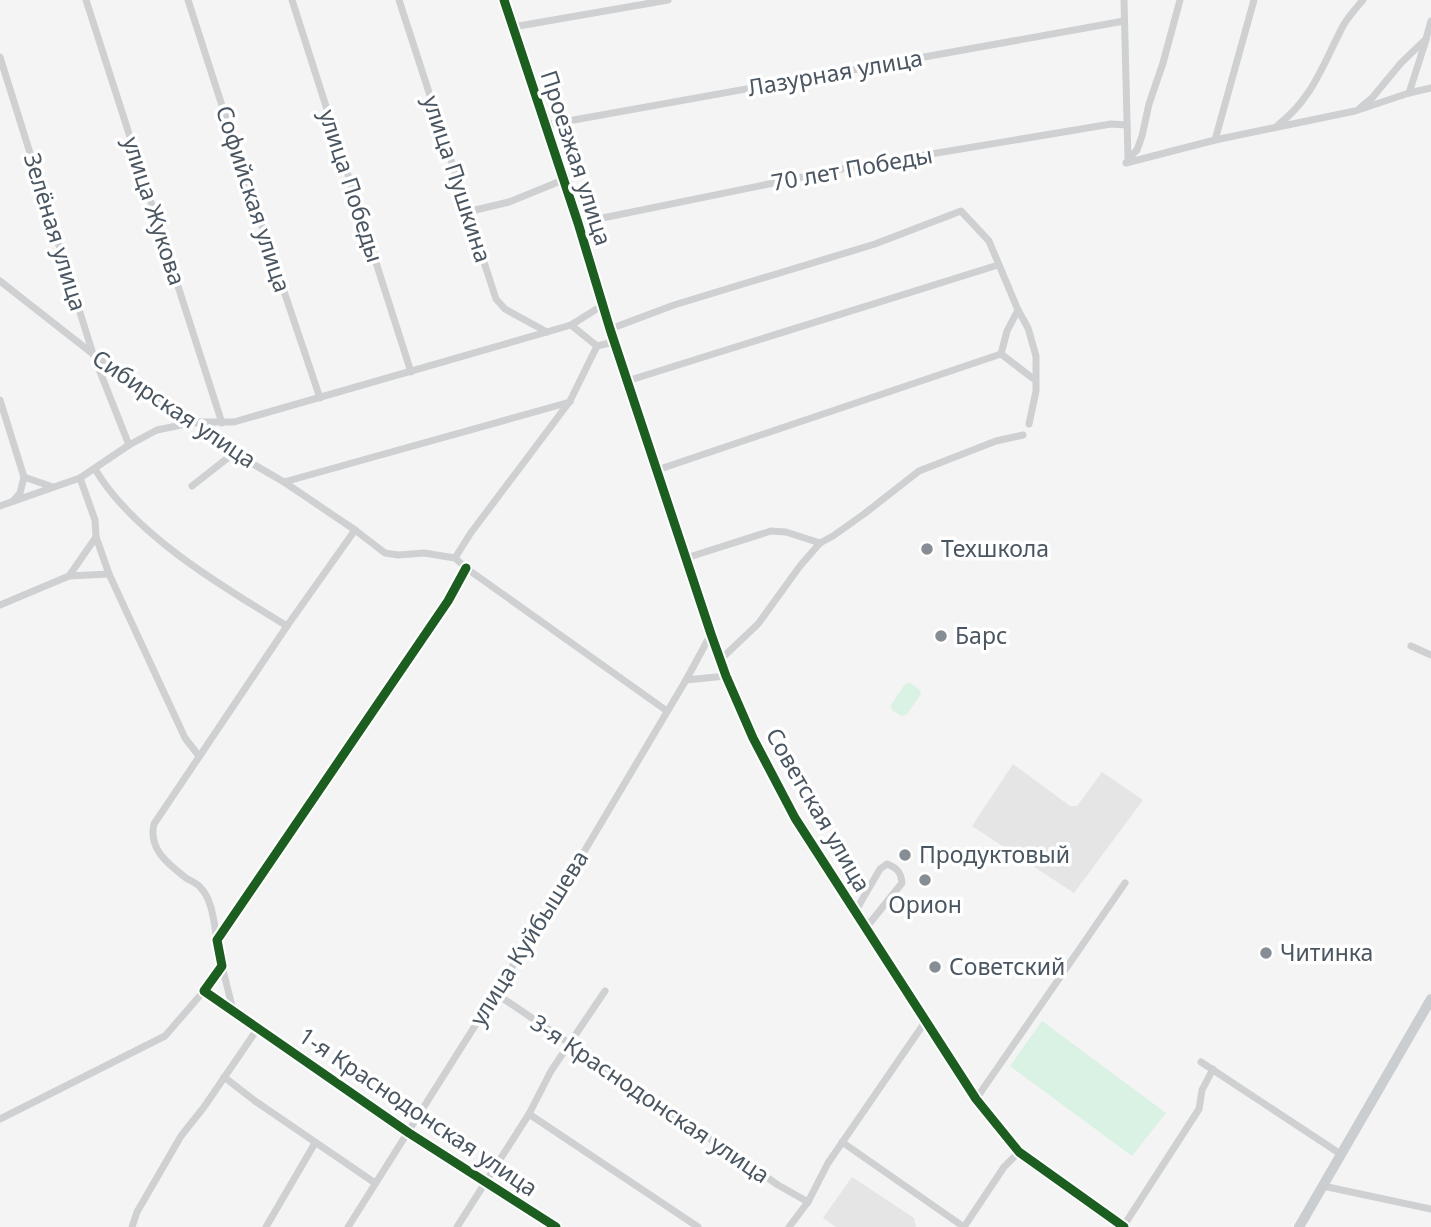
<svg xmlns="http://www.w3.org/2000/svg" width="1431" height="1227" font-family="'Noto Sans',sans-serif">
<rect width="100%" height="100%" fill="#f4f4f4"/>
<g fill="#e6e5e6">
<polygon points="1013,764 1070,806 1077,806 1102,772 1143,800 1074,893 972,826"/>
<polygon points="852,1177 914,1218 916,1227 836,1227 823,1218"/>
</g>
<g fill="#d9f2e3">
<polygon points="910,683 920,690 921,694 907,714 902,716 892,710 891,705 905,684"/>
<polygon points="1042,1021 1166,1113 1132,1156 1010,1066"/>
</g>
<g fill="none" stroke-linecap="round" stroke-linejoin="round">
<g stroke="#ced0d2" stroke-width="7">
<polyline points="86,0 222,423"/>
<polyline points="188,0 234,143 320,398"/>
<polyline points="292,0 411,372"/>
<polyline points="399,0 496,299 505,309 547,332"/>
<polyline points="504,0 578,223 610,329 711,634 726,676 753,738 795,818 976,1099 1019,1152 1124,1227"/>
<polyline points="1124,0 1128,160"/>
<polyline points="513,27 668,0"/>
<polyline points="0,57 93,354 129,445"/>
<polyline points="1409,93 1426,40"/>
<polyline points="1360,108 1372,98 1401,63 1426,39 1431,21"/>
<polyline points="546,125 1124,21"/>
<path d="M1278 125C1313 98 1323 64 1343 26 1348 17 1356 8 1363 0"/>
<polyline points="1215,140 1254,0"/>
<polyline points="1129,158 1137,150 1142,136 1149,104 1163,63 1180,0"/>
<polyline points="1126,163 1215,140 1355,111 1409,93 1431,88"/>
<polyline points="467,212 509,202 563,180"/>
<polyline points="578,223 847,168 1111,124 1127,125"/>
<polyline points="0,281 93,354 196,422 234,453 284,482 355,530"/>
<polyline points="571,325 603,305"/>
<polyline points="610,329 674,305 875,244 961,211 989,241 1018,310 1028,328 1036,356 1036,391 1029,424"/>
<polyline points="1001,354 1007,331 1018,310"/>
<polyline points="627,381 998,265"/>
<polyline points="0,400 24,477 20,493 13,501"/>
<path d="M95 469C133 534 223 587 287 626L355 530 385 553 398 555 424 553 455 558 470 534 570 401 597 346 614 342"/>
<polyline points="657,470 1001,354 1035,380"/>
<polyline points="24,477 53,487"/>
<polyline points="80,478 95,520 96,537 109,574 185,738 199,756"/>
<polyline points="284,482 570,402"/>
<polyline points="192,486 234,453"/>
<polyline points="0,506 80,478 129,445 157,430 196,422 234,422 571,325 597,346"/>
<polyline points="455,558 466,568 667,711"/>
<polyline points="686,558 771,531 786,532 820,543"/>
<polyline points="466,568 448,601 217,940 222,966 204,991 409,1133 556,1227"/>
<polyline points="69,576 96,537"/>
<polyline points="0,605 69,576 109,574"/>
<polyline points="1411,646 1431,655"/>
<polyline points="721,659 758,624 800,566 820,543 833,536 864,514 919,471 996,441 1023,435"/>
<polyline points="686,680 711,634"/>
<path d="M855 912 880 869 887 864C897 868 901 872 902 883L865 929"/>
<path d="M217 940C214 924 213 900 200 887 197 883 191 881 186 878 168 864 148 849 154 824L287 626"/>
<polyline points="222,966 233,1010"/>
<polyline points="495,993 778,1185 808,1202"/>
<polyline points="1201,1062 1342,1155"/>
<polyline points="224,1077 255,1101 375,1183"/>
<polyline points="976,1099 1125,883"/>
<polyline points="529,1114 698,1227"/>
<polyline points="0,1119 165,1036 204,991"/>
<polyline points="842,1142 964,1227"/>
<polyline points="1323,1186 1431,1209"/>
<polyline points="132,1227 137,1212 181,1136 204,1107 258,1028"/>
<polyline points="266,1227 315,1143"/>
<polyline points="348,1227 572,872 686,680 726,676"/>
<polyline points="457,1227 529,1114 551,1071 605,991"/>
<polyline points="789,1227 808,1202 828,1163 925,1022"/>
<polyline points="964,1227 1004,1167 1019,1152"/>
<polyline points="1123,1227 1199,1109 1202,1090 1213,1069"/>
</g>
<polyline stroke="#caced1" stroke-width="10" points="1299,1227 1431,999"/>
<defs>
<g id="cycleway">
<polyline points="504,0 578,223 610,329 711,634 726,676 753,738 795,818 976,1099 1019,1152 1124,1227"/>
<polyline points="466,568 448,601 217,940 222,966 204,991 409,1133 556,1227"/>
</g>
</defs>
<use href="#cycleway" stroke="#fff" stroke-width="13"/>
<use href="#cycleway" stroke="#1b5e20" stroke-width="9"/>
</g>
<g fill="#868d94" stroke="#fff" stroke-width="2.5">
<circle cx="927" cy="549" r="7"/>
<circle cx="941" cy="636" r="7"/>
<circle cx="905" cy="855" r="7"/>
<circle cx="925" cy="880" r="7"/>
<circle cx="1266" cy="953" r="7"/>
<circle cx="935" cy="967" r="7"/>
</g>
<g text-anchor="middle" stroke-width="7" stroke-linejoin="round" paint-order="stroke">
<g font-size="23" fill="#4a5661" stroke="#fff">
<text transform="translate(835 73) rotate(-10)" y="8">Лазурная улица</text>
<text transform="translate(576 158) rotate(72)" y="8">Проезжая улица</text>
<text transform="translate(852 169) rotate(-10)" y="8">70 лет Победы</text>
<text transform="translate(457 179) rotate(72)" y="8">улица Пушкина</text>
<text transform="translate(351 186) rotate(72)" y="8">улица Победы</text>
<text transform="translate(253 199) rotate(72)" y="8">Софийская улица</text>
<text transform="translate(154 211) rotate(72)" y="8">улица Жукова</text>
<text transform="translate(55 232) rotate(73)" y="8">Зелёная улица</text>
<text transform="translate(174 409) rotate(34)" y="8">Сибирская улица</text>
<text transform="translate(818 810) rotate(60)" y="8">Советская улица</text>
<text transform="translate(529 938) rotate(-58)" y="8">улица Куйбышева</text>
<text transform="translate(650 1099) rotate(34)" y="8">3-я Краснодонская улица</text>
<text transform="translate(418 1112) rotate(34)" y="8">1-я Краснодонская улица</text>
</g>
<g font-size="23" fill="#4a5661" stroke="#fff" text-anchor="start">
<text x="941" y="557">Техшкола</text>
<text x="955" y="644">Барс</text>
<text x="919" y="863">Продуктовый</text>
<text x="925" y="913" text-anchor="middle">Орион</text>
<text x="1280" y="961">Читинка</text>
<text x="949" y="975">Советский</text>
</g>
</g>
</svg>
